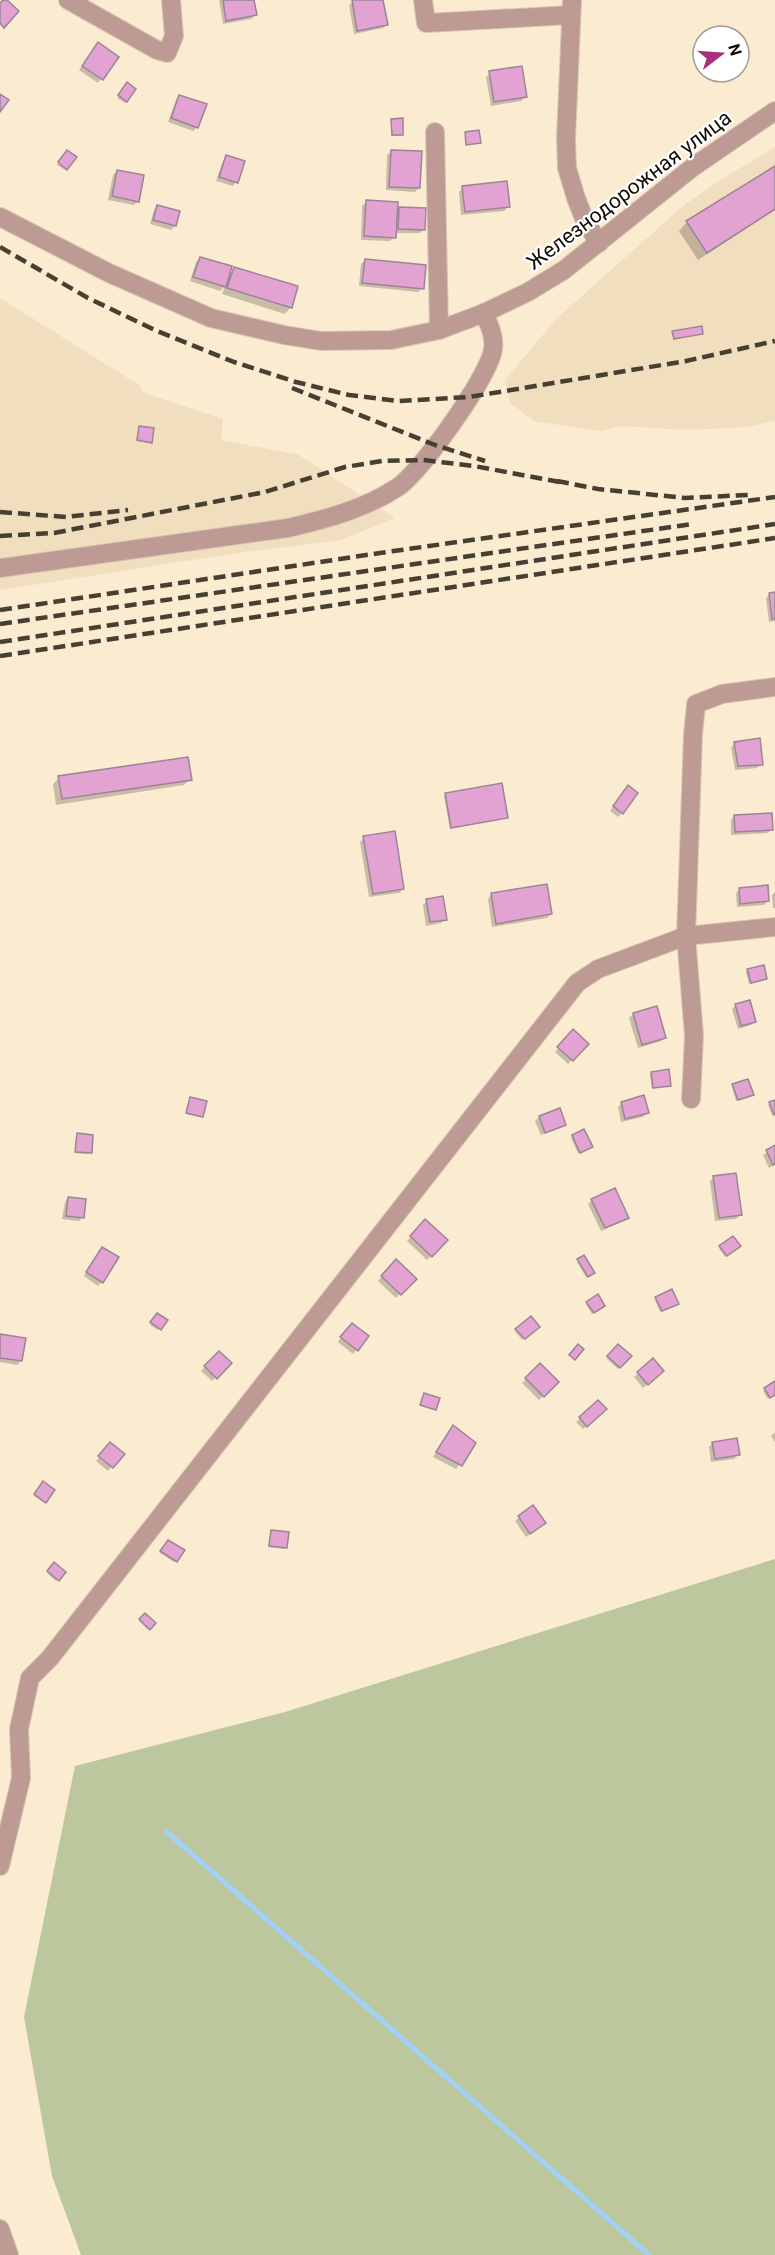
<svg xmlns="http://www.w3.org/2000/svg" width="775" height="2255" font-family="Roboto,sans-serif">
<rect width="100%" height="100%" fill="#faebd1"/>
<g fill="#f0debe">
<polygon points="775,147 775,421 744,427 687,430 622,426 600,431 534,421 510,403 505,380 556,319 683,206 722,179"/>
<polygon points="0,298 139,385 144,393 223,419 221,440 299,455 395,518 341,540 237,553 0,590"/>
</g>
<polygon fill="#bcc79d" points="775,1559 775,2255 81,2255 52,2176 24,2017 75,1766 285,1712"/>
<g fill="#0003">
<polygon points="219,0 252,0 255,15 251,19 223,24"/>
<polygon points="356,0 381,0 387,24 383,28 354,34 349,5"/>
<polygon points="95,48 117,57 98,83 79,70"/>
<polygon points="490,73 525,97 521,101 491,106 486,77"/>
<polygon points="127,84 134,90 125,103 117,98"/>
<polygon points="180,96 197,127 193,131 168,122 176,100"/>
<polygon points="392,120 402,134 400,136 391,136"/>
<polygon points="67,152 75,157 65,170 57,165"/>
<polygon points="391,152 419,188 415,192 386,190 387,155"/>
<polygon points="227,157 236,182 233,186 216,181 223,161"/>
<polygon points="775,167 775,210 698,260 679,231 687,222"/>
<polygon points="117,171 138,201 134,205 108,200 113,175"/>
<polygon points="463,188 508,207 504,211 461,215 459,192"/>
<polygon points="366,202 396,212 399,209 424,229 420,233 395,233 394,237 390,241 361,240 362,206"/>
<polygon points="158,206 175,226 171,230 150,224 154,210"/>
<polygon points="200,258 227,276 235,269 291,307 285,314 222,294 225,286 220,291 190,281 196,262"/>
<polygon points="365,260 422,288 418,292 359,286 361,264"/>
<polygon points="673,332 701,334 673,340"/>
<polygon points="140,427 150,442 149,443 136,441"/>
<polygon points="775,593 775,621 769,622 766,598 770,594"/>
<polygon points="735,743 761,764 757,768 735,770 731,747"/>
<polygon points="59,778 190,779 184,785 56,805 53,784"/>
<polygon points="624,791 622,813 618,817 610,811"/>
<polygon points="446,795 507,818 450,829 444,796"/>
<polygon points="734,816 772,829 768,833 731,835 731,820"/>
<polygon points="364,838 403,889 399,893 369,897 360,842"/>
<polygon points="740,889 768,901 764,905 737,907 736,893"/>
<polygon points="775,892 775,908 773,908 772,895"/>
<polygon points="491,895 551,914 547,918 492,927 488,899"/>
<polygon points="427,901 445,919 441,923 426,926 423,905"/>
<polygon points="748,970 766,978 749,984 746,972"/>
<polygon points="736,1005 755,1022 751,1025 738,1029 732,1009"/>
<polygon points="633,1014 665,1037 661,1041 638,1048 629,1018"/>
<polygon points="573,1032 587,1044 568,1064 555,1052"/>
<polygon points="651,1073 669,1085 652,1089 650,1075"/>
<polygon points="733,1085 750,1096 736,1101 732,1087"/>
<polygon points="190,1099 202,1116 200,1117 186,1114"/>
<polygon points="775,1102 775,1114 772,1115 768,1105"/>
<polygon points="622,1103 647,1113 643,1117 621,1122 618,1107"/>
<polygon points="559,1110 564,1124 560,1128 541,1135 535,1121 539,1117"/>
<polygon points="78,1135 90,1153 89,1154 75,1153"/>
<polygon points="573,1136 589,1148 578,1153 571,1138"/>
<polygon points="775,1147 775,1165 769,1168 763,1155"/>
<polygon points="714,1177 740,1215 736,1219 715,1221 710,1181"/>
<polygon points="68,1198 83,1217 79,1221 62,1219 65,1202"/>
<polygon points="592,1200 627,1217 623,1221 601,1231 588,1204"/>
<polygon points="425,1221 446,1240 427,1260 407,1241"/>
<polygon points="732,1238 739,1246 725,1257 719,1248"/>
<polygon points="99,1252 102,1282 98,1286 84,1276"/>
<polygon points="396,1261 415,1279 396,1298 378,1281"/>
<polygon points="578,1261 592,1274 586,1277 577,1262"/>
<polygon points="656,1299 675,1305 660,1312 655,1300"/>
<polygon points="587,1303 602,1307 592,1314 586,1304"/>
<polygon points="157,1315 165,1321 158,1330 150,1325"/>
<polygon points="530,1318 538,1327 522,1340 515,1331"/>
<polygon points="348,1328 367,1336 353,1354 338,1342"/>
<polygon points="0,1336 21,1361 17,1365 0,1362"/>
<polygon points="618,1346 629,1356 618,1369 606,1358"/>
<polygon points="219,1353 230,1363 212,1381 201,1371"/>
<polygon points="653,1360 662,1371 643,1388 634,1377"/>
<polygon points="540,1365 557,1382 539,1400 522,1383"/>
<polygon points="775,1383 775,1394 768,1399 763,1391"/>
<polygon points="598,1402 605,1409 583,1429 576,1422"/>
<polygon points="449,1431 474,1443 456,1469 433,1457"/>
<polygon points="775,1432 775,1442 771,1436"/>
<polygon points="713,1443 738,1455 734,1459 711,1462 709,1447"/>
<polygon points="107,1448 123,1454 108,1471 96,1461"/>
<polygon points="43,1483 53,1490 44,1503 34,1496"/>
<polygon points="533,1507 540,1527 526,1537 515,1521"/>
<polygon points="271,1532 286,1548 284,1549 268,1547"/>
<polygon points="167,1543 176,1561 174,1562 160,1553"/>
<polygon points="54,1564 64,1572 56,1581 47,1573"/>
<polygon points="145,1615 154,1623 148,1630 139,1621"/>
</g>
<g fill="none" stroke-linecap="round" stroke-linejoin="round">
<polyline stroke="#a1d0f9" stroke-width="5" points="167,1832 649,2255"/>
</g>
<g fill="#e2a3d2" stroke="#9c8496" stroke-width="1.5">
<polygon points="3,0 7,0 19,11 4,28 0,23 0,3"/>
<polygon points="223,0 254,0 257,15 226,21"/>
<polygon points="352,0 383,0 388,25 357,31"/>
<polygon points="98,42 119,57 103,80 82,66"/>
<polygon points="522,66 527,97 494,102 489,71"/>
<polygon points="127,82 136,89 127,102 118,95"/>
<polygon points="0,94 9,100 0,112"/>
<polygon points="179,95 207,104 198,128 171,118"/>
<polygon points="403,118 403,135 392,135 391,119"/>
<polygon points="479,130 481,143 466,145 465,132"/>
<polygon points="67,150 77,157 67,170 58,162"/>
<polygon points="391,150 422,151 420,188 389,187"/>
<polygon points="226,155 245,161 238,183 219,177"/>
<polygon points="775,166 775,209 707,253 686,221"/>
<polygon points="117,170 144,175 139,202 112,196"/>
<polygon points="507,181 510,207 465,212 462,186"/>
<polygon points="366,200 398,202 396,238 364,236"/>
<polygon points="157,205 180,211 176,226 153,220"/>
<polygon points="399,207 426,208 425,230 398,229"/>
<polygon points="200,257 232,266 226,287 193,277"/>
<polygon points="365,259 426,265 424,289 362,283"/>
<polygon points="234,267 298,286 292,308 227,288"/>
<polygon points="702,326 703,334 674,339 672,331"/>
<polygon points="139,426 154,428 152,443 137,440"/>
<polygon points="775,592 775,619 772,619 769,593"/>
<polygon points="760,738 763,765 738,766 734,742"/>
<polygon points="188,757 192,780 62,799 58,776"/>
<polygon points="502,783 508,818 451,828 445,793"/>
<polygon points="628,785 638,793 623,814 613,806"/>
<polygon points="772,813 773,830 735,832 734,815"/>
<polygon points="395,831 404,889 373,894 363,836"/>
<polygon points="547,884 552,914 496,924 491,893"/>
<polygon points="768,885 769,901 740,904 739,888"/>
<polygon points="443,896 447,920 430,922 426,899"/>
<polygon points="764,965 767,979 751,983 747,969"/>
<polygon points="750,1000 756,1022 741,1026 735,1004"/>
<polygon points="657,1006 666,1038 642,1045 633,1013"/>
<polygon points="573,1029 589,1044 573,1061 557,1047"/>
<polygon points="669,1069 671,1086 653,1088 651,1072"/>
<polygon points="748,1079 754,1095 738,1100 732,1084"/>
<polygon points="644,1095 649,1113 625,1119 621,1102"/>
<polygon points="190,1097 207,1101 203,1117 186,1113"/>
<polygon points="775,1100 775,1114 774,1115 769,1102"/>
<polygon points="560,1108 566,1125 545,1133 539,1116"/>
<polygon points="584,1129 593,1147 580,1153 572,1135"/>
<polygon points="77,1133 93,1135 92,1153 75,1152"/>
<polygon points="775,1145 775,1164 773,1165 766,1150"/>
<polygon points="736,1173 742,1215 719,1218 713,1176"/>
<polygon points="615,1188 629,1218 605,1228 591,1199"/>
<polygon points="68,1197 86,1199 84,1218 66,1216"/>
<polygon points="425,1219 448,1240 432,1257 410,1236"/>
<polygon points="733,1236 741,1246 727,1256 719,1246"/>
<polygon points="102,1247 119,1257 103,1283 86,1272"/>
<polygon points="584,1255 595,1273 588,1277 577,1259"/>
<polygon points="396,1259 417,1279 401,1295 381,1276"/>
<polygon points="672,1289 679,1304 662,1311 655,1297"/>
<polygon points="598,1294 605,1306 594,1313 586,1302"/>
<polygon points="157,1313 168,1320 161,1330 150,1322"/>
<polygon points="531,1316 540,1327 525,1339 515,1329"/>
<polygon points="352,1323 369,1336 358,1351 340,1337"/>
<polygon points="0,1334 26,1338 22,1361 0,1358"/>
<polygon points="578,1344 584,1349 575,1360 569,1355"/>
<polygon points="618,1344 632,1356 620,1368 607,1356"/>
<polygon points="219,1351 232,1363 217,1379 204,1366"/>
<polygon points="653,1358 664,1371 648,1385 637,1372"/>
<polygon points="540,1363 559,1382 544,1397 525,1378"/>
<polygon points="775,1381 775,1395 770,1398 764,1388"/>
<polygon points="424,1393 440,1398 436,1410 420,1405"/>
<polygon points="598,1400 607,1409 587,1427 579,1417"/>
<polygon points="453,1425 476,1443 462,1466 436,1452"/>
<polygon points="737,1438 740,1455 715,1459 712,1442"/>
<polygon points="110,1442 125,1454 113,1468 98,1456"/>
<polygon points="43,1481 55,1490 46,1503 34,1494"/>
<polygon points="533,1505 546,1523 530,1534 518,1516"/>
<polygon points="271,1530 289,1532 287,1548 269,1546"/>
<polygon points="168,1540 185,1550 177,1562 160,1551"/>
<polygon points="54,1562 66,1572 59,1581 47,1571"/>
<polygon points="145,1613 156,1623 150,1630 139,1619"/>
</g>
<g fill="none" stroke-linecap="round" stroke-linejoin="round">
<defs>
<g id="minor">
<polyline points="68,0 157,50 167,53 174,36 171,0"/>
<polyline points="423,0 426,23 571,15"/>
<polyline points="572,0 566,138 567,168 576,198 585,221 599,243"/>
<polyline points="435,132 439,330"/>
<path d="M0 568 288 528C326 519 365 509 398 487 421 472 490 375 493 349 495 337 489 324 484 313"/>
<polyline points="691,1099 694,1036 686,936 693,735 696,704 722,694 775,687"/>
<polyline points="0,1866 21,1778 19,1729 30,1678 50,1658 577,983 598,969 686,936 775,927"/>
<polyline points="0,2229 9,2255"/>
</g>
<polyline id="tertiary" points="0,217 109,273 211,318 284,335 321,341 391,340 439,330 484,313 528,292 564,270 693,167 775,111"/>
</defs>
<use href="#minor" stroke="#d5c7b0" stroke-width="20"/>
<use href="#tertiary" stroke="#d5c7b0" stroke-width="20"/>
<use href="#minor" stroke="#bd9b94" stroke-width="18"/>
<use href="#tertiary" stroke="#bd9b94" stroke-width="18"/>
<g stroke="#463f33" stroke-width="4.5" stroke-dasharray="12 6" stroke-linecap="butt">
<polyline points="0,247 88,298 157,331 234,362 296,382 349,395 398,401 469,397 686,361 775,341"/>
<polyline points="292,388 435,445 485,461"/>
<polyline points="557,481 598,489 685,498 748,495"/>
<polyline points="0,512 66,517 128,510"/>
<polyline points="0,536 54,533 265,492 345,467 382,461 423,460 474,466 565,483"/>
<polyline points="0,610 380,553 775,497"/>
<polyline points="0,624 692,524"/>
<polyline points="0,642 775,524"/>
<polyline points="0,656 775,538"/>
</g>
</g>
<g text-anchor="middle" stroke-width="4.5" stroke-linejoin="round" paint-order="stroke">
<g font-size="21" fill="#120d05" stroke="#fff">
<text transform="translate(629 190) rotate(-37)" y="7">Железнодорожная улица</text>
</g>
</g>
<g transform="translate(721 54) rotate(73)"><circle r="28" fill="#ffffff" stroke="#a09e9b" stroke-width="1.5"/>
<path d="M0-4.5L10 22L0 15L-10 22Z" fill="#ab2e7f"/>
<text y="-9" font-size="16" font-weight="bold" text-anchor="middle" fill="#120d05">N</text>
</g>
</svg>
